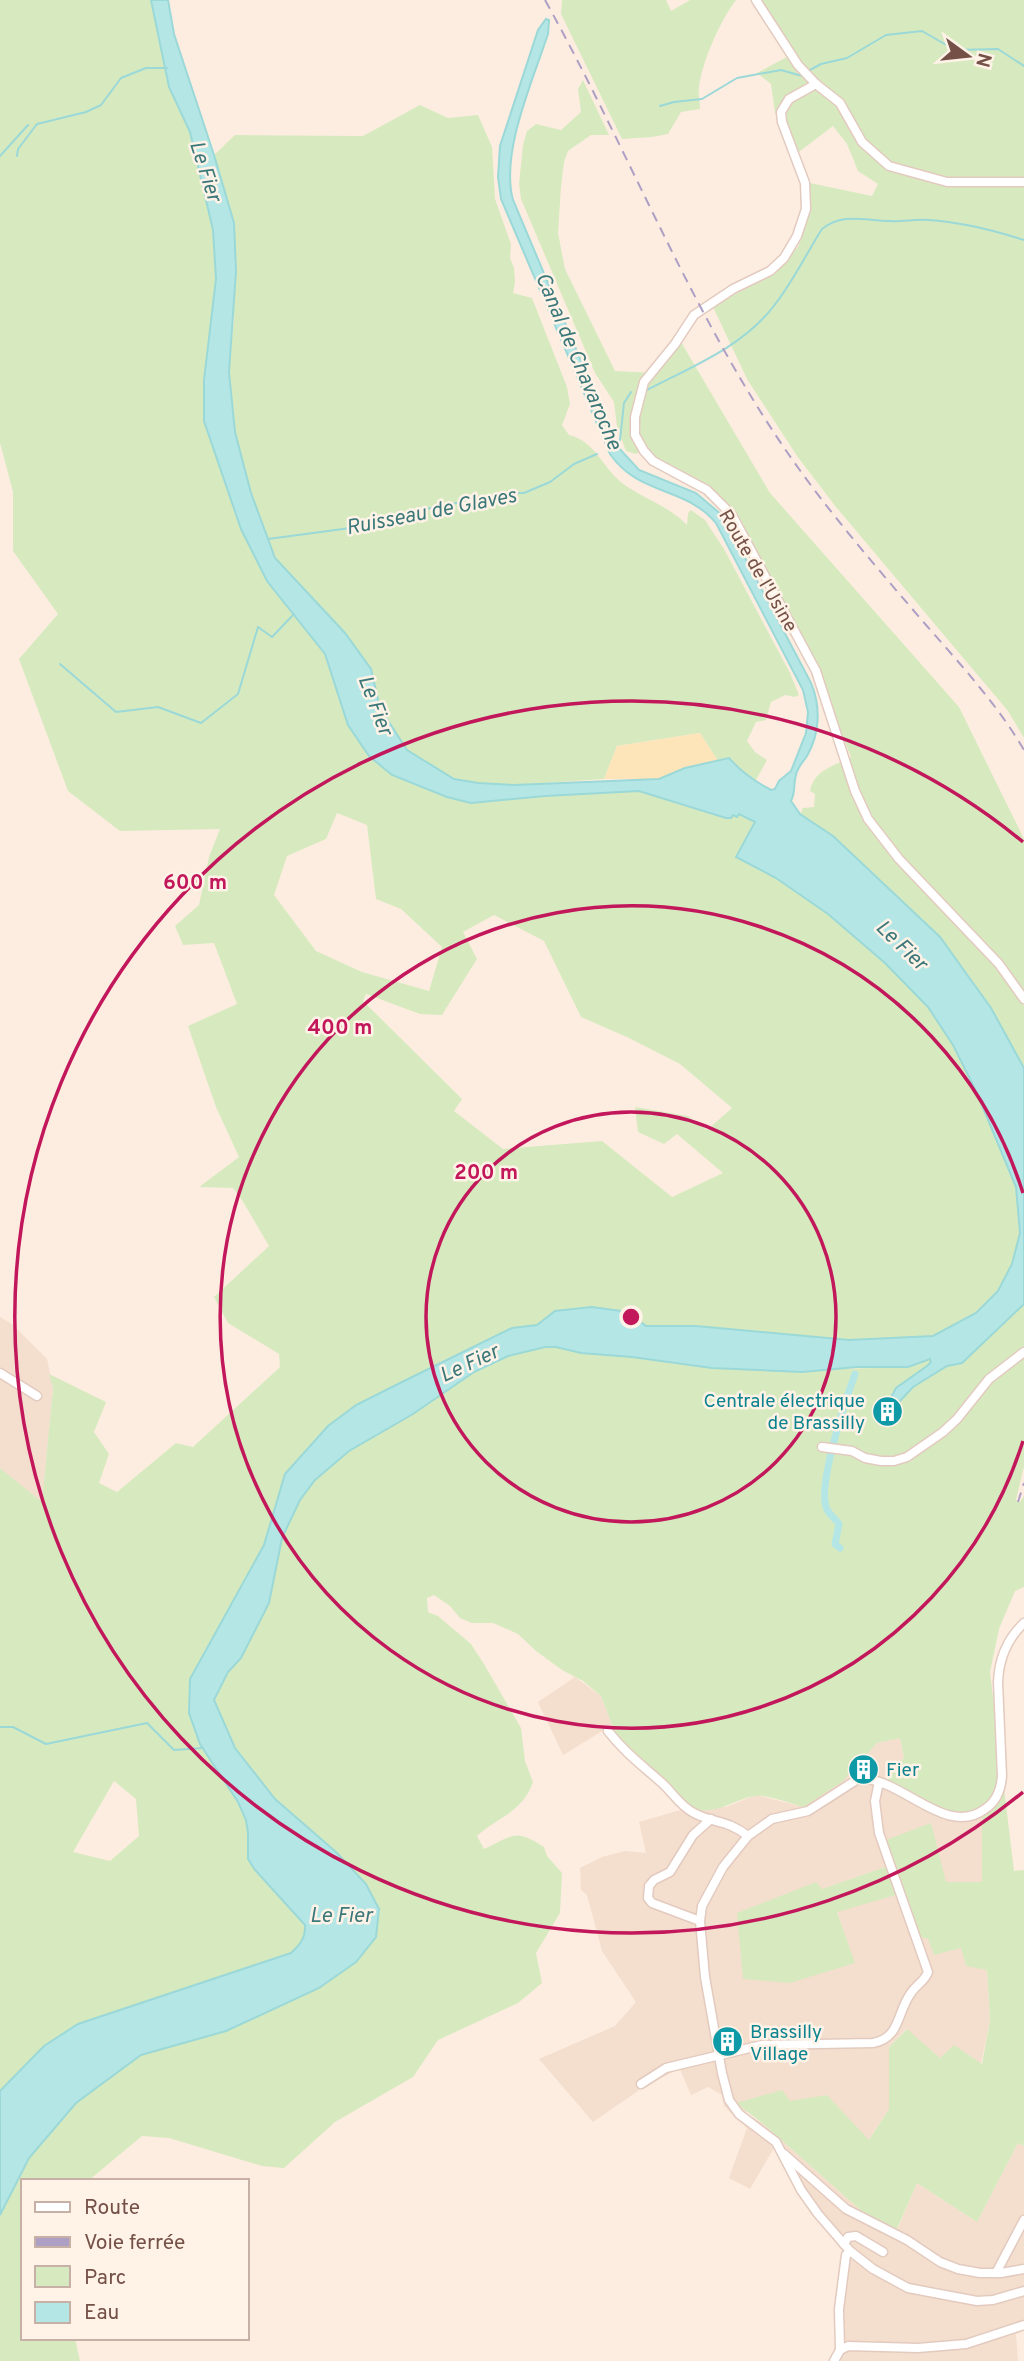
<svg xmlns="http://www.w3.org/2000/svg" width="1024" height="2361" font-family="Overpass,sans-serif">
<rect width="100%" height="100%" fill="#fdede0"/>
<g fill="#f4dece">
<polygon points="0,1317 12,1324 47,1359 53,1388 42,1503 0,1468"/>
<polygon points="575,1677 601,1696 612,1725 563,1755 538,1702"/>
<polygon points="900,1738 904,1758 887,1781 982,1806 982,1882 946,1883 886,1840 894,1864 822,1889 854,1963 837,1911 903,1893 928,1939 961,1947 987,1970 990,2020 981,2064 940,2059 906,2029 889,2047 889,2109 868,2141 827,2095 744,2112 762,2123 874,2222 897,2230 917,2183 977,2222 1018,2143 1024,2146 1024,2330 1016,2334 1018,2361 828,2361 835,2350 843,2252 799,2194 774,2148 750,2189 729,2178 747,2128 724,2106 722,2095 708,2087 691,2095 680,2069 648,2084 593,2122 539,2059 615,2026 636,2002 602,1951 587,1895 581,1890 580,1868 602,1857 625,1851 646,1853 639,1822 691,1807 726,1807 756,1795 804,1807 864,1757 877,1743"/>
</g>
<g fill="#d7eabf" fill-rule="evenodd">
<path d="M0 0H151L169 87 190 132 213 230 216 279 204 380 241 529 267 581 325 654 369 756 392 775 447 797 471 803 545 796 639 791 684 805 739 814 755 822 737 857 776 878 828 914 885 963 928 1006 953 1045 976 1091 1016 1187 1020 1233 1012 1264 998 1291 976 1313 933 1336 849 1340 696 1326H646L628 1312 555 1311 537 1325 512 1328 398 1384 356 1405 328 1426 285 1474 264 1545 190 1679 189 1713 216 1770 238 1802 246 1820 248 1833 247 1851 255 1870 305 1925C306 1937 300 1945 291 1953L78 2024 0 2091V1468L42 1502 53 1388 49 1374 106 1402 94 1432 109 1454 99 1483 117 1492 176 1443 193 1447 280 1367 279 1354 228 1323 214 1297 269 1246 242 1200 233 1188 199 1187 239 1157 216 1107 188 1026 237 1004 214 943 183 945 175 926 199 905 209 857 220 829 120 831 68 791 19 659 58 614 13 551V492L0 443ZM337 813 367 825 376 899 401 909 442 947 429 991 362 972 316 951 274 895 287 856 326 839ZM494 915 544 941 581 1017 629 1038 680 1064 732 1108 707 1130 688 1116 635 1107 638 1132 664 1144 677 1134 723 1173 672 1197 602 1141 503 1149 454 1111 462 1099 363 1001 366 994 420 1014 442 1015 477 959 463 932ZM114 1781 136 1799 139 1836 110 1861 73 1852Z"/>
<path d="M562 0H666L671 11 690 0H736C721 19 702 62 699 87 698 94 700 102 700 109L681 112 668 134 652 137 622 139 561 14Z"/>
<polygon points="752,0 1024,0 1024,738 1008,711 836,507 797,456 747,379 713,307 773,273 798,247 810,213 810,183 872,196 878,184 858,171 847,144 833,126 795,155 775,113 771,84 757,73 787,57"/>
<path d="M583 80 609 135H591L568 151 564 162 561 187 558 233 565 269 615 371 655 373 681 342 770 493 959 707 1024 839V1068L991 1008 968 974 833 836 800 814 803 808 814 807 815 794 810 791C814 770 834 766 851 757L810 654 735 515 710 487 656 459 644 448 636 454 626 451 617 427 614 402 595 373 521 199 519 184 523 145 527 131 536 124 561 130 581 112 578 89Z"/>
<path d="M420 105 448 118 478 115 492 147 495 199 511 244 510 258 514 268 515 282 513 293 532 298 567 387 570 404 562 425 569 435C595 441 603 468 622 483 644 499 669 506 687 525L688 513 691 510 705 520 724 549 790 673 799 695 795 697 785 695 771 702 766 720 756 722 747 741 755 752 767 760 755 782 740 771 730 758 718 761 700 733 617 746 604 779 514 785 478 783 454 779 407 750 380 708 371 669 345 633 275 558 251 493 235 432 229 372 234 318V223L214 155 235 135 363 136Z"/>
<path d="M1024 1304V1466L1016 1500 1020 1502 1024 1496V1587L1015 1591 999 1629 990 1672 1014 1871 1024 1870V2146L1018 2143 977 2222 917 2183 896 2231 874 2222 762 2123 736 2103 782 2090 790 2101 827 2095 869 2140 889 2109V2047L907 2029 940 2058 954 2045 982 2064 990 2020 987 1970 966 1966 961 1948 934 1955 928 1939 921 1937 903 1893 837 1912 855 1963 790 1983 743 1979 737 1913 816 1882 822 1889 894 1864 886 1840 931 1823 946 1882H982V1806L969 1812 947 1811 886 1781 904 1758 900 1738 877 1743 843 1781 804 1807C792 1804 766 1794 755 1796 734 1799 713 1818 691 1807L662 1776 634 1756 615 1733 601 1696 583 1681 562 1670 536 1651 518 1634 493 1623H472L460 1618 450 1606 434 1595 427 1598 428 1612 438 1616 471 1644 484 1664 521 1728 525 1761 533 1782C522 1813 499 1816 477 1836L484 1849C514 1835 515 1828 544 1847L547 1856 562 1873 560 1913 536 1953 542 1983 518 2003 438 2040 413 2077 335 2122 284 2168 262 2166 169 2138 142 2136 88 2181H23V2338H75L80 2361H0V2215L29 2158 76 2103 141 2055 226 2031 319 1988 336 1852 275 1799 235 1748 213 1700 228 1672 241 1658 269 1603 282 1538 300 1500 315 1480 349 1451 413 1414 474 1372 508 1356 545 1347H556L581 1353 632 1357 712 1368 765 1371 908 1367 930 1359 931 1362 927 1366 891 1393 900 1401 913 1387 947 1366 962 1363Z"/>
</g>
<polygon fill="#fde4b9" points="700,733 718,761 685,768 659,779 604,779 617,746"/>
<path fill="#b5e6e6" stroke="#9bd8d8" stroke-width="2" d="M151 0H168L174 34 214 155 234 223 236 271 229 372 235 432 251 493 275 558 345 633 371 669 380 708 407 750 454 779 478 783 514 785 659 779 685 768 729 758C741 772 754 781 771 790L775 789 779 781 791 771 806 733 808 712 803 690 716 523C685 486 639 496 610 454L501 199 498 177 500 146 538 30 546 19 549 20 548 34C533 80 500 153 513 200L617 446 639 470 696 493 723 516 811 683C821 707 820 733 807 756 803 762 797 768 796 775 793 784 796 791 791 801L800 814 833 836 940 937 991 1008 1024 1068V1304L962 1363 947 1366 913 1387 900 1401V1405L889 1401 896 1388 927 1366 931 1362 930 1359 908 1367H857L802 1372 712 1368 632 1357 581 1353 556 1347H545L508 1356 474 1372 413 1414 349 1451 315 1480 300 1500 282 1538 269 1603 241 1658 228 1672 214 1700 235 1748 275 1799 336 1852 366 1884 379 1909 376 1937 356 1962 319 1988 226 2031 141 2055 76 2103 29 2158 0 2215V2091L44 2046 78 2024 291 1953C300 1945 306 1937 305 1925L255 1870 248 1859V1833L246 1820 238 1802 200 1744 189 1713 190 1679 264 1545 285 1474 328 1426 356 1405 398 1384 512 1328 537 1325 555 1311 592 1307 628 1312 646 1326H696L849 1340 933 1336 976 1313 998 1291 1012 1264 1020 1233 1016 1187 976 1091 953 1045 928 1007 885 963 828 914 776 878 736 857 755 822 739 814 737 817 733 815 731 818H726L639 791 545 796 471 803 447 797 392 775 369 756 348 725 325 654 267 581 241 529 204 421V380L216 279 213 230 190 132 169 87Z"/>
<g fill="none" stroke-linecap="round" stroke-linejoin="round">
<g stroke="#9bd8d8" stroke-width="2">
<polyline points="810,70 821,64 847,58 886,35 922,31 955,50 998,49 1024,66"/>
<polyline points="660,106 674,102 702,99 737,78 781,70 802,76"/>
<polyline points="0,156 28,125"/>
<polyline points="17,156 18,149 37,124 86,112 101,105 121,78 146,68 167,68"/>
<path d="M647 390C691 367 742 347 773 307 792 284 806 254 822 229 843 212 865 221 890 221 902 222 915 219 928 220 961 222 993 230 1024 240"/>
<polyline points="616,443 620,440 624,403 631,392"/>
<polyline points="268,539 358,527 415,511 462,502 475,503 501,493 524,493 550,482 574,464 597,454"/>
<polyline points="60,664 116,712 158,707 201,723 238,694 258,627 272,637 294,614"/>
<polyline points="0,1727 13,1727 46,1744 147,1723 174,1750 203,1748"/>
</g>
<path stroke="#b5e6e6" stroke-width="7" d="M840 1548 835 1544 839 1524C835 1518 828 1514 826 1507 818 1483 846 1399 855 1374"/>
<defs>
<g id="minor">
<polyline points="756,0 798,65 816,84 840,103 862,142 889,166 947,182 1024,182"/>
<polyline points="816,84 789,99 781,112 782,122 805,183 806,209 797,236 784,258 770,271 733,289 694,315 675,344 644,382 635,417 635,435 644,451 653,461 707,490 732,515 816,671 855,791 868,819 899,859 999,964 1024,999"/>
<polyline points="0,1373 37,1396"/>
<polyline points="822,1447 852,1451 865,1458 881,1461 894,1461 907,1457 943,1432 957,1419 989,1379 1024,1352"/>
<path d="M1024 1623C1007 1639 999 1659 998 1682L1002 1776C1001 1789 996 1802 985 1809 945 1839 900 1775 858 1779L808 1811 772 1819 748 1836 723 1867 702 1906 700 1921 705 1977 722 2073 729 2100 739 2114 776 2142 801 2190 818 2214 850 2251 873 2269 908 2288 977 2301 993 2300 1024 2291"/>
<path d="M608 1731C624 1752 643 1766 662 1783 673 1793 680 1806 694 1813 715 1824 726 1819 748 1836"/>
<polyline points="700,1921 652,1903 648,1898 649,1886 654,1880 670,1872 693,1835 711,1819"/>
<path d="M641 2084 666 2068 762 2045 873 2043C901 2038 897 2011 911 1993 916 1985 925 1981 928 1972L879 1833 875 1801 879 1782"/>
<polyline points="784,2154 846,2209 907,2240 940,2262 958,2269 980,2273 1001,2273 1024,2269"/>
<polyline points="844,2244 848,2237 856,2236 883,2252"/>
<polyline points="996,2273 1024,2220"/>
<polyline points="840,2350 839,2309 846,2255 850,2251"/>
<polyline points="834,2361 840,2350 848,2346 918,2348 966,2344 1024,2325"/>
</g>
</defs>
<use href="#minor" stroke="#e3cabf" stroke-width="11"/>
<use href="#minor" stroke="#fff" stroke-width="8"/>
<g stroke="#ae9fc5" stroke-width="2" stroke-dasharray="10 7" stroke-linecap="butt">
<path d="M545 0C628 149 690 311 787 452 829 513 878 569 926 625 961 665 997 704 1024 750"/>
<polyline points="1018,1502 1024,1483"/>
</g>
</g>
<g fill="none" stroke="#c2185b" stroke-width="3.5">
<circle cx="631" cy="1317" r="205"/>
<path d="M1023 1441A411 411 0 1 1 1023 1193"/>
<path d="M1023 1792A616 616 0 1 1 1023 842"/>
</g>
<defs>
<symbol id="building-disc" viewBox="-11 -11 22 22"><circle r="9.5" fill="#0f9aa8" stroke="#fff2e7"/><path d="M-4-6H4V6H1V3H-1V6H-4ZM-2.5-4.3h1.7v1.8h-1.7ZM.8-4.3h1.7v1.8H.8ZM-2.5-1h1.7V.8h-1.7ZM.8-1h1.7V.8H.8Z" fill="#fff"/></symbol>
</defs>
<g fill-rule="evenodd">
<use href="#building-disc" x="870" y="1394" width="35" height="35"/>
<use href="#building-disc" x="846" y="1752" width="35" height="35"/>
<use href="#building-disc" x="710" y="2024" width="35" height="35"/>
</g>
<g text-anchor="middle" stroke-width="5" stroke-linejoin="round" paint-order="stroke">
<g font-size="19" fill="#745047" stroke="#fff2e7">
<text transform="translate(759 570) rotate(60)" y="7">Route de l'Usine</text>
</g>
<g font-size="19" fill="#0d838f" stroke="#fff2e7" text-anchor="start">
<text x="865" y="1407" text-anchor="end">Centrale électrique<tspan x="865" dy="22">de Brassilly</tspan></text>
<text x="886" y="1776">Fier</text>
<text x="750" y="2038">Brassilly<tspan x="750" dy="22">Village</tspan></text>
</g>
<g font-size="21" font-style="italic" fill="#3b787a" stroke="#fff2e7">
<text transform="translate(206 171) rotate(72)" y="7">Le Fier</text>
<text transform="translate(579 361) rotate(67)" y="7">Canal de Chavaroche</text>
<text transform="translate(431 511) rotate(-11)" y="7">Ruisseau de Glaves</text>
<text transform="translate(376 705) rotate(69)" y="7">Le Fier</text>
<text transform="translate(902 945) rotate(44)" y="7">Le Fier</text>
<text transform="translate(469 1363) rotate(-25)" y="7">Le Fier</text>
<text x="341" y="1922">Le Fier</text>
</g>
</g>
<circle cx="631" cy="1317" r="10" fill="#c2185b" stroke="#fff2e7" stroke-width="3.5"/>
<g font-size="21" text-anchor="middle" font-weight="bold" fill="#c2185b" stroke="#fff2e7" stroke-width="5" stroke-linejoin="round" paint-order="stroke">
<text x="195" y="889">600 m</text>
<text x="340" y="1034">400 m</text>
<text x="486" y="1179">200 m</text>
</g>
<rect x="21" y="2179" width="228" height="161" fill="#fff2e7" stroke="#c7b1a7" stroke-width="2"/>
<rect x="35" y="2202" width="35" height="10" fill="#ffffff" stroke="#c7b1a7" stroke-width="2"/>
<text x="84" y="2214" font-size="21" fill="#745047">Route</text>
<rect x="35" y="2237" width="35" height="10" fill="#ae9fc5" stroke="#c7b1a7" stroke-width="2"/>
<text x="84" y="2249" font-size="21" fill="#745047">Voie ferrée</text>
<rect x="35" y="2266" width="35" height="21" fill="#d7eabf" stroke="#c7b1a7" stroke-width="2"/>
<text x="84" y="2284" font-size="21" fill="#745047">Parc</text>
<rect x="35" y="2302" width="35" height="21" fill="#b5e6e6" stroke="#c7b1a7" stroke-width="2"/>
<text x="84" y="2319" font-size="21" fill="#745047">Eau</text>
<g transform="translate(968 56) rotate(105)" stroke="#fff2e7" stroke-width="5" paint-order="stroke">
<path d="M0-5L12 26L0 18L-12 26Z" fill="#745047"/>
<text y="-10" font-size="19" font-weight="bold" text-anchor="middle" fill="#745047">N</text>
</g>
</svg>
